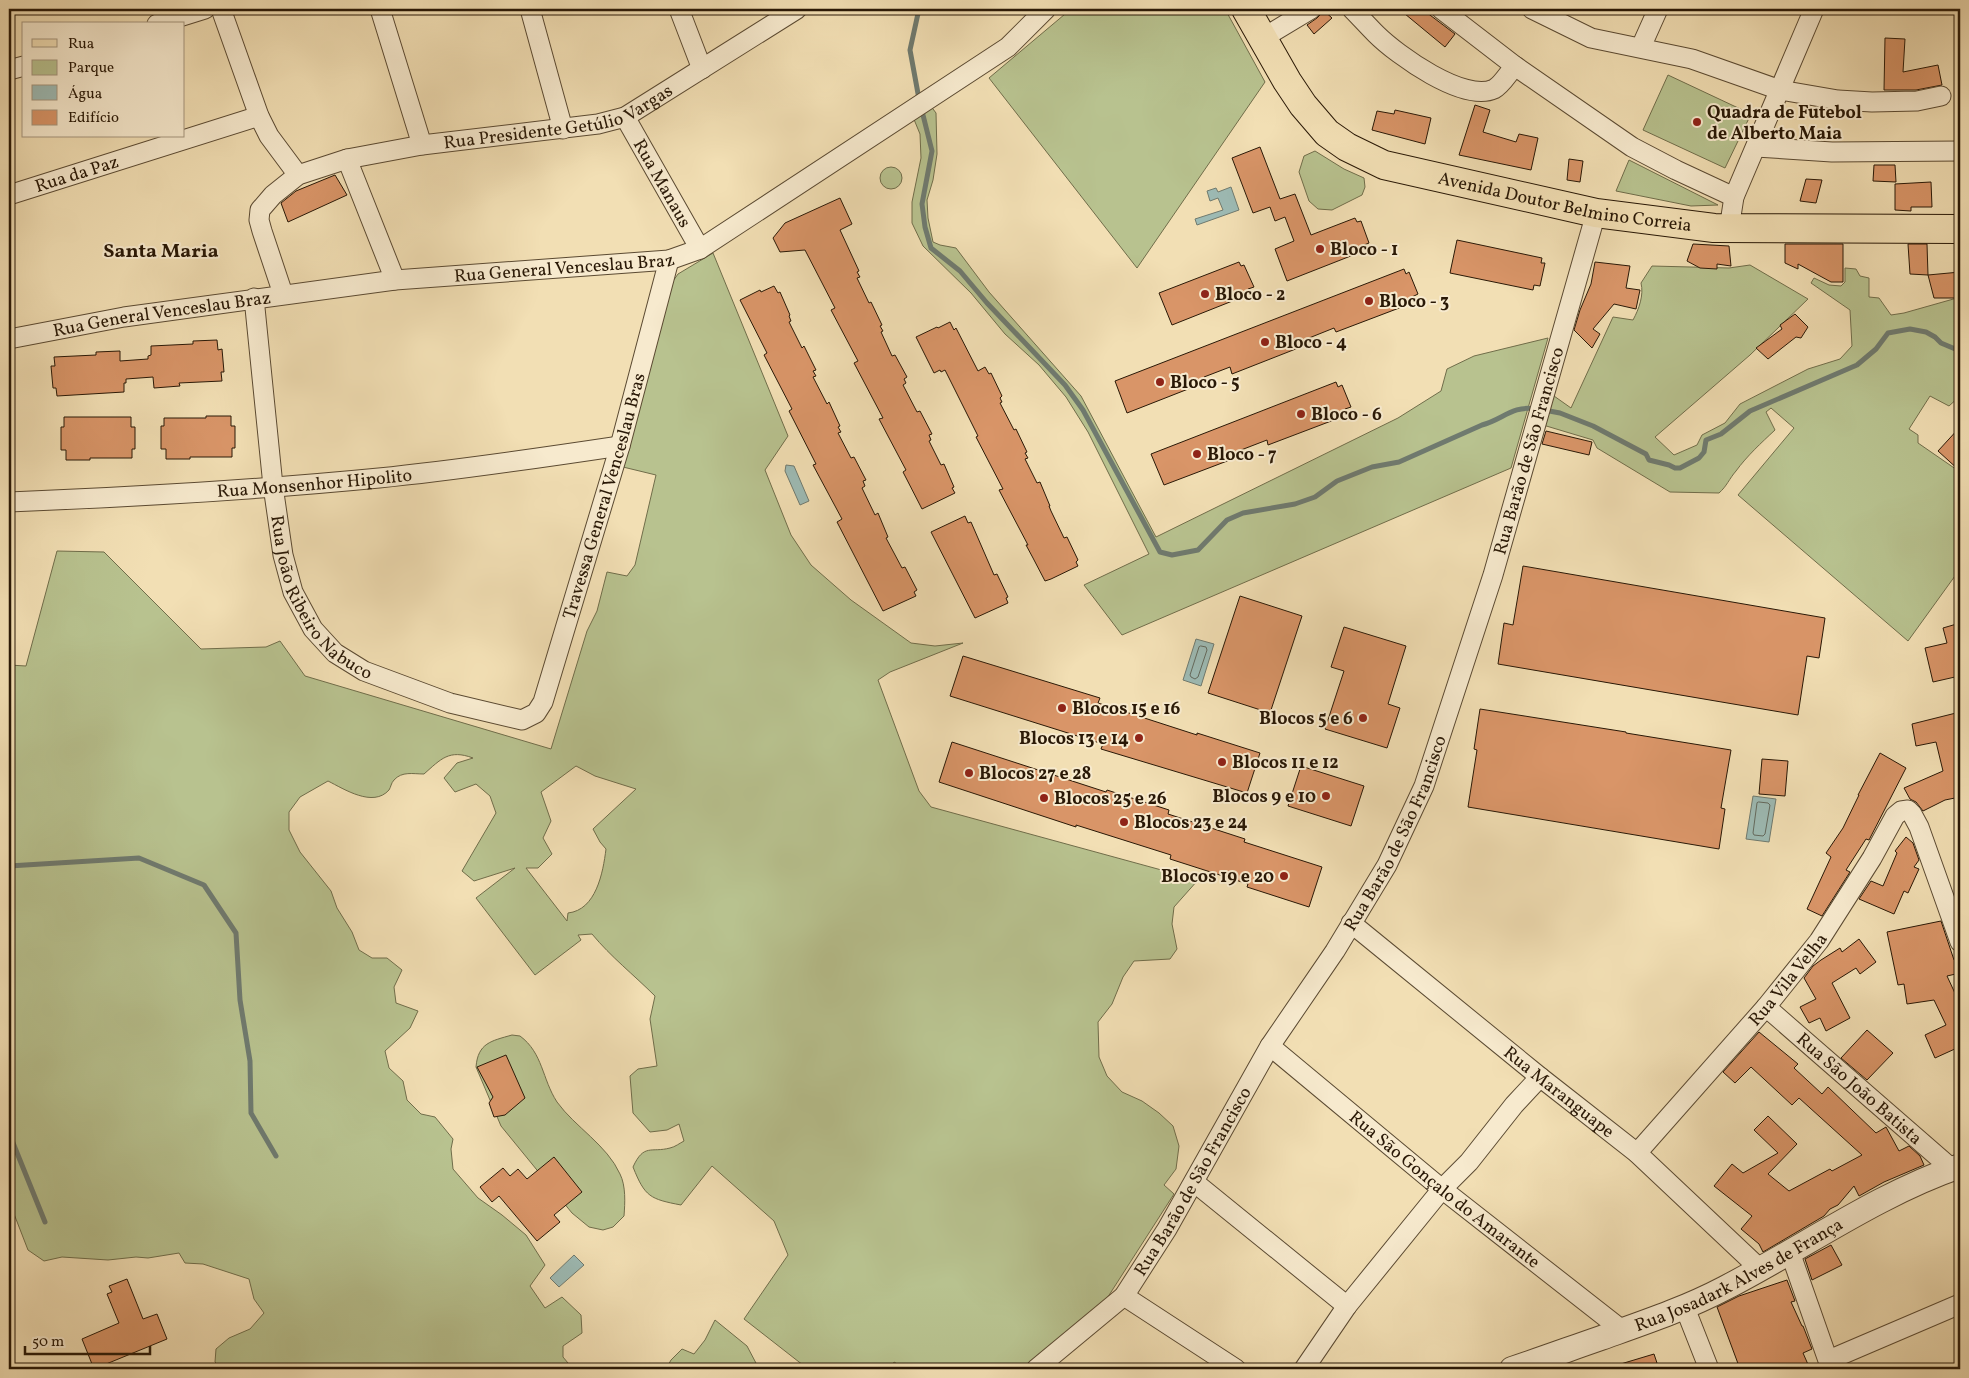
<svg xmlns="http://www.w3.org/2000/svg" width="1969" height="1378" font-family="Vollkorn,serif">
<rect width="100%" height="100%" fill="#f2dfb4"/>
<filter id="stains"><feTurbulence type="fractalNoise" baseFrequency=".004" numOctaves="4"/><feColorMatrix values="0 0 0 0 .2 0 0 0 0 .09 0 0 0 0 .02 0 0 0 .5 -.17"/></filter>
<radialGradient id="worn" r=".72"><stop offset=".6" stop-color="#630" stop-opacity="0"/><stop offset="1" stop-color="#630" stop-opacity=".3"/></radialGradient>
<g fill="#b8c28f" stroke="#706d4a" fill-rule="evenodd">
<polygon points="1071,9 1225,9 1265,82 1137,268 989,78"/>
<polygon points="1668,75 1751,114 1725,168 1643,130"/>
<polygon points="930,105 936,113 937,154 933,180 927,200 928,218 933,242 940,245 956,248 989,292 1081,396 1156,537 1398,418 1441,391 1447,369 1474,356 1548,338 1511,468 1122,635 1084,585 1149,554 1088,432 1066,397 1039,365 1005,334 971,293 923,246 912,223 912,202 921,158 920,134 913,117"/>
<polygon points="1315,151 1344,169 1364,178 1365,187 1362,195 1332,210 1318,209 1309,201 1299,172 1304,156"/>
<polygon points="1629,160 1718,205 1691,206 1616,191"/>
<circle cx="891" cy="178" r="11"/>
<path d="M713 253 788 436 765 470 791 535 811 565 851 600 911 643 935 646 963 643 890 672 878 680 919 791 931 807 1198 880 1174 907 1172 924 1177 949 1170 959 1134 961 1123 977 1112 1004 1098 1022 1099 1057 1107 1076 1122 1092 1142 1101 1159 1113 1173 1126 1179 1146 1176 1169 1164 1185 1174 1194 1104 1303 1021 1369H906L894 1362 890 1369H808L744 1319 788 1255 774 1221 712 1166 681 1205C650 1199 645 1197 633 1167 644 1143 651 1153 670 1148 675 1147 680 1143 684 1141L679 1124 667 1130 650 1132 633 1113 630 1076 638 1069 657 1066 650 1019 655 996C634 975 611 957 592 934L578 935 581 940 535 975 476 898 515 868 474 881 462 871 496 813 490 796 476 784 455 792 444 778 457 763 473 758C449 749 441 759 424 774 413 774 402 771 394 780 391 783 391 787 389 790 373 808 344 789 328 781L300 797 289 812V830L300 852 331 891 337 908 352 932 359 950 372 958H387L402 970 394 987 396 1003 418 1011 410 1028 385 1051 389 1068 403 1081 407 1100 421 1114 435 1117 453 1139 451 1149 453 1169 478 1198 502 1215 526 1235 545 1265 530 1286 545 1308 562 1297 581 1315 582 1333 563 1346V1357L573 1369H264C253 1366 235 1369 222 1369L215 1362 216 1349 229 1338 250 1329 264 1313 254 1299 249 1279 203 1264 185 1263 179 1253 148 1258 136 1257 108 1260 62 1257 44 1261 28 1250 9 1201V665L26 666 57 551 104 552 201 649 266 647 280 641 305 676 551 749 587 631 597 611 607 572 627 576 635 565 656 475 623 467 666 291 678 274ZM576 766 595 776 636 789 593 829 600 842 606 849C603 873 596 910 568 913L567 921 526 868H538L552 854 543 838 551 821 541 792Z"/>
<path d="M1750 265 1808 299 1750 355 1655 437 1674 455 1697 445 1702 435 1725 423 1740 404 1808 369 1840 359 1852 346 1850 310 1811 283 1814 278 1829 285 1841 286 1845 282V268L1856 269 1860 276 1869 278V297L1879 298 1891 315 1904 313 1957 298 1960 321V396L1949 406 1930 396 1909 429 1918 435V443L1960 472V569L1908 641 1738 495 1794 428 1771 408 1766 412 1775 430C1761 443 1747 456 1736 471 1729 479 1727 486 1719 493L1670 492 1597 448 1593 440 1543 425 1554 396 1571 408 1613 317 1633 320C1639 309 1644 295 1641 283L1652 266 1729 268Z"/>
<path d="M512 1035 520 1036C543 1053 542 1079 557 1102 575 1127 607 1145 620 1174 626 1186 625 1203 624 1216L613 1227 603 1230 589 1227 572 1213 501 1126 476 1067C478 1043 491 1041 512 1035Z"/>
<polygon points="715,1320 747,1346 757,1365 749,1369 666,1369 671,1360 682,1349 694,1354 705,1340"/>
</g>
<g fill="#9dbbb5" stroke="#6f7a6f">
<polygon points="1231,187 1239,210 1197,225 1195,219 1223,210 1218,198 1210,201 1207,191 1216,188 1218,192"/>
<polygon points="786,465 794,466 809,501 800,505 785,471"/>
<polygon points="1196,639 1214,644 1201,686 1183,680"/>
<polygon points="1753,796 1776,799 1769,842 1746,839"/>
<polygon points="574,1255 584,1265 559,1287 550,1278"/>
</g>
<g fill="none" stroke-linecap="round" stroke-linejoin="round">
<g stroke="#636a5e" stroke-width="1">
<polygon points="1201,646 1206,647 1207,650 1198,677 1195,679 1191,677 1190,675 1199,647"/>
<polygon points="1759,802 1768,803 1770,805 1765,834 1763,836 1754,835 1753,833 1757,803"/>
</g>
<g stroke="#6f7a6f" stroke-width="5">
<polyline points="919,9 910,50 919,99"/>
<path d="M921 107 932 151 922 204 925 227 931 248 960 271 987 303 1065 385 1083 410 1160 552 1172 555 1198 550 1227 520 1243 513 1295 504 1315 497 1337 481 1372 467 1399 462 1482 425C1502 420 1513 405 1535 409"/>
<polyline points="1544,410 1560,413 1593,426 1646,454 1649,460 1669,465 1675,468 1680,468 1699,458 1704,452 1706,440 1721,434 1750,411 1857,365 1876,349 1888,333 1910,329 1926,332 1935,337 1941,343 1960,351"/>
<polyline points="9,866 139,858 204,885 236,933 240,1000 250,1061 251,1113 276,1156"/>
<polyline points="9,1133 45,1222"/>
</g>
</g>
<g fill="#d99568" stroke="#291806">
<polygon points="1322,9 1332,18 1314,34 1307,25 1317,18 1321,14"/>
<polygon points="1399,9 1422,9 1455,34 1445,47"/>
<polygon points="1885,38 1905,39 1903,72 1938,65 1942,85 1916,90 1884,90"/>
<polygon points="1475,105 1490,110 1483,132 1516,142 1519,134 1538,138 1531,170 1459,155"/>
<polygon points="1395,110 1431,118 1425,144 1372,130 1377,111 1394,114"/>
<polygon points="1260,147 1280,199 1295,194 1311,235 1355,218 1357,222 1361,221 1369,243 1364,245 1366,250 1287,281 1275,249 1294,241 1285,217 1275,221 1270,207 1253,213 1232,158"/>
<polygon points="1569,159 1583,161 1580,182 1567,180"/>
<polygon points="1874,165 1895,165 1896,182 1873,181"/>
<polygon points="335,175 347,195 288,222 281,203 296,191"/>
<polygon points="1806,179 1822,180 1816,203 1800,201"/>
<polygon points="1931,182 1932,207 1911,207 1911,211 1895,210 1895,184"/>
<polygon points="840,198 852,224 840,230 859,271 857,272 860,277 857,278 869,303 871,302 882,325 880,326 883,331 881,332 892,356 895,355 907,377 904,379 906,383 903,385 917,412 920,411 932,434 929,435 931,440 929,441 941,465 944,464 954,487 952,488 955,493 922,509 903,472 906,470 879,419 883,418 854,363 858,361 831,310 835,308 805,250 780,252 773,238 785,223"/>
<polygon points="1457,240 1542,258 1541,263 1545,263 1540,286 1534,285 1533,290 1450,273"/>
<polygon points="1693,244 1729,246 1731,266 1717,264 1717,269 1700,268 1687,261"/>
<polygon points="1785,244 1843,244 1843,282 1831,282 1798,264 1798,269 1785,263"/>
<polygon points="1908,244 1927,244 1928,275 1910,274"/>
<polygon points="1239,262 1241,266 1244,265 1254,287 1248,289 1250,294 1172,325 1159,293"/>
<polygon points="1595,262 1630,266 1626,288 1640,290 1636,309 1614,304 1593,329 1600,334 1592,348 1574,330 1580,310 1591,284"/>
<polygon points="1404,269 1406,274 1409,272 1418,294 1412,297 1415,302 1336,332 1334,328 1309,338 1311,343 1232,374 1230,367 1204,377 1206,382 1127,413 1115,381"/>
<polygon points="1960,272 1960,298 1934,298 1928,275"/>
<polygon points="774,286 778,293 780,292 790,315 789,316 791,321 789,322 802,348 804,346 816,370 813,371 816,376 813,377 827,404 829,402 840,426 838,427 841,432 838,433 851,458 854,457 866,480 863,481 865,486 862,488 875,515 878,513 888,537 886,538 902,568 905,567 917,590 914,592 916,596 883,611 837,522 842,519 813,465 816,464 789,411 792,409 764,355 767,353 740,300 760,290 761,292"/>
<polygon points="1795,314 1808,327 1801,338 1796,337 1768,359 1756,348 1782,329 1780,325"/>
<polygon points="950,322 954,330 956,328 978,371 985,367 989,374 991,373 1002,396 1000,398 1002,402 1000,403 1014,430 1016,429 1027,452 1025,453 1028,458 1025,459 1037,483 1040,482 1050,506 1049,506 1051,511 1064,538 1067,537 1078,560 1076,562 1078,566 1051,579 1045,581 1033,558 1026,545 1028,545 999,490 1003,489 976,437 978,436 945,370 941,372 940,370 934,373 916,337 937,327 938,328"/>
<polygon points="217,340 218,350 222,349 224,372 221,372 222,381 179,383 180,386 154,388 153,377 126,379 126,383 124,383 124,392 57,396 56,388 53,388 51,366 55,366 54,357 96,355 96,352 120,351 120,361 148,359 148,356 151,355 151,346 193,344 193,341"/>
<polygon points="1336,382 1338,387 1342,385 1351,407 1345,409 1347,415 1268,445 1267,440 1241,450 1243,455 1164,485 1151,454"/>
<polygon points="206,416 231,416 231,426 235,426 235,448 232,448 232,457 190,457 190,459 166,459 166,449 161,449 161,426 164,426 164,418 206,418"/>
<polygon points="64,417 131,417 131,427 135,427 135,449 132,449 132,458 90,458 90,460 66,460 66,450 61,450 61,427 64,427"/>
<polygon points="1960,427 1960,471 1938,451"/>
<polygon points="1546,431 1592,442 1589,455 1542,444"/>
<polygon points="965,516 968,523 971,522 994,575 997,574 1008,597 1006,598 1008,603 975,618 931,532"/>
<polygon points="1523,566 1825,618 1819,658 1807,656 1798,715 1498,664 1504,623 1513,625"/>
<polygon points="1240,596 1302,616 1270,713 1208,693"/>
<polygon points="1960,623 1960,678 1955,679 1955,677 1933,682 1925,648 1947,643 1943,628"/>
<polygon points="1344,627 1406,646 1388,704 1400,708 1387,748 1325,729 1344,671 1331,667"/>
<polygon points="963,656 1100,698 1098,703 1197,735 1197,733 1260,753 1247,793 1101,749 1103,744 950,696"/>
<polygon points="1480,709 1626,732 1626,733 1731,750 1721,808 1725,809 1719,849 1468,807 1477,750 1474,749"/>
<polygon points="1960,712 1960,797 1945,800 1923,811 1916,802 1910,799 1904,788 1943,771 1936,742 1916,746 1912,724"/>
<polygon points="952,742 1106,792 1107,790 1169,810 1168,814 1245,839 1244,842 1322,867 1309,907 1247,887 1248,884 1170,859 1171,855 1076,825 1076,827 939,782"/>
<polygon points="1880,753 1906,768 1869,840 1866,839 1846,870 1850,872 1822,916 1807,909 1831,857 1826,853 1843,828 1859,795 1858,795"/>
<polygon points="1762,759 1788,761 1785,796 1759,794"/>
<polygon points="1301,766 1364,786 1351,826 1288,806"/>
<polygon points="1906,837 1913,843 1919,860 1914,867 1919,869 1908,893 1904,891 1894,914 1859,899 1871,881 1883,886 1897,853 1895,851"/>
<polygon points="1941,921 1954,960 1957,959 1960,973 1947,976 1960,1004 1960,1054 1957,1048 1935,1058 1925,1035 1946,1025 1934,1000 1907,1004 1904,984 1898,985 1887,932"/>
<polygon points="1859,939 1876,962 1860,974 1856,968 1832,983 1850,1018 1826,1031 1820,1018 1809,1023 1800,1007 1816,999 1804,978 1813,966 1821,960 1840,948 1842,952"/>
<polygon points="1867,1030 1893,1053 1867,1080 1841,1058"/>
<polygon points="1759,1032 1798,1064 1794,1068 1822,1094 1828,1087 1876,1133 1886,1127 1899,1151 1909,1146 1920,1156 1924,1165 1884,1182 1859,1196 1854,1186 1838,1205 1830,1209 1824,1216 1763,1252 1759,1244 1741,1229 1752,1216 1714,1186 1732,1164 1743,1173 1778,1153 1754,1130 1768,1116 1797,1144 1768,1174 1789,1191 1830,1169 1832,1171 1862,1155 1799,1098 1792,1105 1751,1067 1735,1083 1723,1072"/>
<polygon points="506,1055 525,1098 505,1115 494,1117 489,1103 493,1097 477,1067"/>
<polygon points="554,1157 582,1192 554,1215 560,1222 537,1241 499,1196 492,1202 480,1187 503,1168 510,1176 518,1169 527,1179"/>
<polygon points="1831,1245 1842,1265 1812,1280 1805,1259"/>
<polygon points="127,1279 143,1319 157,1314 167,1339 94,1369 82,1339 119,1323 107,1294 112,1292 109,1286"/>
<polygon points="1787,1280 1795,1301 1791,1302 1802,1326 1803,1326 1812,1349 1803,1353 1810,1369 1740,1369 1717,1307 1739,1296"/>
<polygon points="1654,1354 1659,1369 1614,1369 1614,1366"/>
</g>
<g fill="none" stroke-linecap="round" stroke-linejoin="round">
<defs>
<g id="minor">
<polyline points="221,9 259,116 269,136 298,175"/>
<polyline points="380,9 422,145"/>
<polyline points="530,9 563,129"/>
<polyline points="679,9 702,69"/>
<path d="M1352 9C1360 17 1368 26 1376 34 1397 55 1464 103 1494 89 1502 85 1509 72 1515 66"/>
<polyline points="1441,9 1515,66 1632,147 1676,170 1734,197"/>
<polyline points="1532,9 1591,38 1692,59 1780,90 1838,100 1872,102 1917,101 1941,96"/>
<polyline points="157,24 205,9"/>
<polyline points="1263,38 1311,9"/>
<polyline points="1641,47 1658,9"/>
<polyline points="9,70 24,66"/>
<path id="s1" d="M625 117 700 249"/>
<polyline points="1756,147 1832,152 1960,151"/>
<polyline points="347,159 395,280"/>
<path id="s2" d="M9 195 259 116"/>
<polyline points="1729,229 1734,197 1814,9"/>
<path id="s3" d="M283 294 262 231 259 220 260 210 273 195 298 175 347 159 422 145 598 124 625 117 797 9"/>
<path id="s4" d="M254 298 273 486 283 555 293 592 313 629 335 653 364 671 450 703 522 720 536 713 543 702 620 446 669 260"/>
<path id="s5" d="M9 339 124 317 395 280 669 260 700 249 1008 47 1046 9"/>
<path id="s6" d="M9 502C132 497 256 490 379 478 460 470 540 458 620 446"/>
<path id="s7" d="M1351 923 1540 1077 1637 1153 1759 1268"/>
<path id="s8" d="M1766 1007 1952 1169"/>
<path id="s9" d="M1270 1046 1442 1189 1622 1330"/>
<path id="s10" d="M1637 1153 1766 1007 1819 941 1872 858 1895 816 1901 811 1908 810 1912 814 1919 827 1960 942"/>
<polyline points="1194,1182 1347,1306"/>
<polyline points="1790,1252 1831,1369"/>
<polyline points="1124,1296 1236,1369"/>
<polyline points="1685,1308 1709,1369"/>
<polyline points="1829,1360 1960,1304"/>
<path id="s11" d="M1036 1369 1124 1296 1167 1229 1270 1046 1335 951 1387 865 1424 786 1493 575 1596 213"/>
<polyline points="1304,1369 1347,1306 1442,1189 1469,1162 1514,1105 1540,1077"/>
</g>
<g id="tertiary">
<path id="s12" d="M1512 1369C1542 1359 1572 1348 1601 1338 1643 1323 1685 1309 1725 1288 1803 1248 1876 1195 1960 1166"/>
</g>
<g id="primary">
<path id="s13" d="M1246 9 1287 81 1303 105 1327 133 1347 147 1384 165 1596 213 1714 228 1960 229"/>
</g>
</defs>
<use href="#minor" stroke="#5b4a32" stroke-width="21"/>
<use href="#tertiary" stroke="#5b4a32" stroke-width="26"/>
<use href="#primary" stroke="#291806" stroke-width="30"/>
<use href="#minor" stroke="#f7eace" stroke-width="19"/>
<use href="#tertiary" stroke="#f7eace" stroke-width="24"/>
<use href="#primary" stroke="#f2dfb4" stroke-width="28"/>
</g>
<g fill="#8f2418" stroke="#f7eace" stroke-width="2">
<circle cx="1697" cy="122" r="5"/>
<circle cx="1320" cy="249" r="5"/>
<circle cx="1205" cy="294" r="5"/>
<circle cx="1369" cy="301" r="5"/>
<circle cx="1265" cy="342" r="5"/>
<circle cx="1160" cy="382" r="5"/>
<circle cx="1301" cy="414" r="5"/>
<circle cx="1197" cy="454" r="5"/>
<circle cx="1062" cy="708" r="5"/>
<circle cx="1363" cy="718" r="5"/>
<circle cx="1139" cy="738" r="5"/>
<circle cx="1222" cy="762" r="5"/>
<circle cx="969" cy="773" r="5"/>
<circle cx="1326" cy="796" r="5"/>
<circle cx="1044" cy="798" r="5"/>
<circle cx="1124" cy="822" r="5"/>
<circle cx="1284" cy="876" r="5"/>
</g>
<g text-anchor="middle" stroke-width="4" stroke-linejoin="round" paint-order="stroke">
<g font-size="18" font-weight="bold" fill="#291806" stroke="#f7eace" text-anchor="start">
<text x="1707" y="118">Quadra de Futebol<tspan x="1707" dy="21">de Alberto Maia</tspan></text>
<text x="1330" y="255">Bloco - 1</text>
<text x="1215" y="300">Bloco - 2</text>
<text x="1379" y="307">Bloco - 3</text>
<text x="1275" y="348">Bloco - 4</text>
<text x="1170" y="388">Bloco - 5</text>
<text x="1311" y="420">Bloco - 6</text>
<text x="1207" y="460">Bloco - 7</text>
<text x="1072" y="714">Blocos 15 e 16</text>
<text x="1353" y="724" text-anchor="end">Blocos 5 e 6</text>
<text x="1129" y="744" text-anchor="end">Blocos 13 e 14</text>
<text x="1232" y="768">Blocos 11 e 12</text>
<text x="979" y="779">Blocos 27 e 28</text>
<text x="1316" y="802" text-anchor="end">Blocos 9 e 10</text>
<text x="1054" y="804">Blocos 25 e 26</text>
<text x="1134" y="828">Blocos 23 e 24</text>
<text x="1274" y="882" text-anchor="end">Blocos 19 e 20</text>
</g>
<g font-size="18" fill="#291806" stroke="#f7eace">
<text dy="6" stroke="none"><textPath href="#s3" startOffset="408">Rua Presidente Getúlio Vargas</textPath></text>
<text dy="6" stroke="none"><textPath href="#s2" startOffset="71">Rua da Paz</textPath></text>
<text dy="6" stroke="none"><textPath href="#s1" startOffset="76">Rua Manaus</textPath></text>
<text dy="6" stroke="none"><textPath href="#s13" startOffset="399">Avenida Doutor Belmino Correia</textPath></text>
<text dy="6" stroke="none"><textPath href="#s5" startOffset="560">Rua General Venceslau Braz</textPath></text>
<text dy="6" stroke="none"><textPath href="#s5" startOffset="155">Rua General Venceslau Braz</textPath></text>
<text dy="6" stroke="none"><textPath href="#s11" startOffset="1058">Rua Barão de São Francisco</textPath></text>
<text dy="6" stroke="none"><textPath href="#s6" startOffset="306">Rua Monsenhor Hipolito</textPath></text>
<text dy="6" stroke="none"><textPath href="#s4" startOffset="815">Travessa General Venceslau Bras</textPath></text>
<text dy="6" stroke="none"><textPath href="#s4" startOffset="316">Rua João Ribeiro Nabuco</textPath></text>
<text dy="6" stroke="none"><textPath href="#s11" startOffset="652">Rua Barão de São Francisco</textPath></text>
<text dy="6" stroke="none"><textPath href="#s10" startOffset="230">Rua Vila Velha</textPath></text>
<text dy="6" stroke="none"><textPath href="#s8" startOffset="124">Rua São João Batista</textPath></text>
<text dy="6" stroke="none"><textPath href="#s7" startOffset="268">Rua Maranguape</textPath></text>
<text dy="6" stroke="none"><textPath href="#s11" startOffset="248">Rua Barão de São Francisco</textPath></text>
<text dy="6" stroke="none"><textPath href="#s9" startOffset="226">Rua São Gonçalo do Amarante</textPath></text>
<text dy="6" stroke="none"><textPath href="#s12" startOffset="246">Rua Josadark Alves de França</textPath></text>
</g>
<g font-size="20" font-weight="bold" fill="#291806" stroke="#f7eace">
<text x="161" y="257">Santa Maria</text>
</g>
</g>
<rect width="1969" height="1378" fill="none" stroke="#f2dfb4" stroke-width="30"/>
<rect x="10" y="10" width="1949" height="1358" fill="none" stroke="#291806" stroke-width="2.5"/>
<rect x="15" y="15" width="1939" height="1348" fill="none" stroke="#291806"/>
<rect x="22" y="22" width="162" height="115" fill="#f7eace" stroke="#a5967e"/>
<rect x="32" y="39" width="25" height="8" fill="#f2dfb4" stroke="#a5967e"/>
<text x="68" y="48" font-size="15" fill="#291806">Rua</text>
<rect x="32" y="60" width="25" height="15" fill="#b8c28f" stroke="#a5967e"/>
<text x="68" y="72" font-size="15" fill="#291806">Parque</text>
<rect x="32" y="85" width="25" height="15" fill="#9dbbb5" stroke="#a5967e"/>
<text x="68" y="98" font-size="15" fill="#291806">Água</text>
<rect x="32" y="110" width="25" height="15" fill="#d99568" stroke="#a5967e"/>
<text x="68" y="122" font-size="15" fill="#291806">Edifício</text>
<path d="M25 1346v8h125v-8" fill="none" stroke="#291806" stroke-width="2.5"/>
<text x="32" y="1346" font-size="15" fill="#291806" stroke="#f7eace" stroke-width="4" paint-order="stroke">50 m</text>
<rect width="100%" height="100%" filter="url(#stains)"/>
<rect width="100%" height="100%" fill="url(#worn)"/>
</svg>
